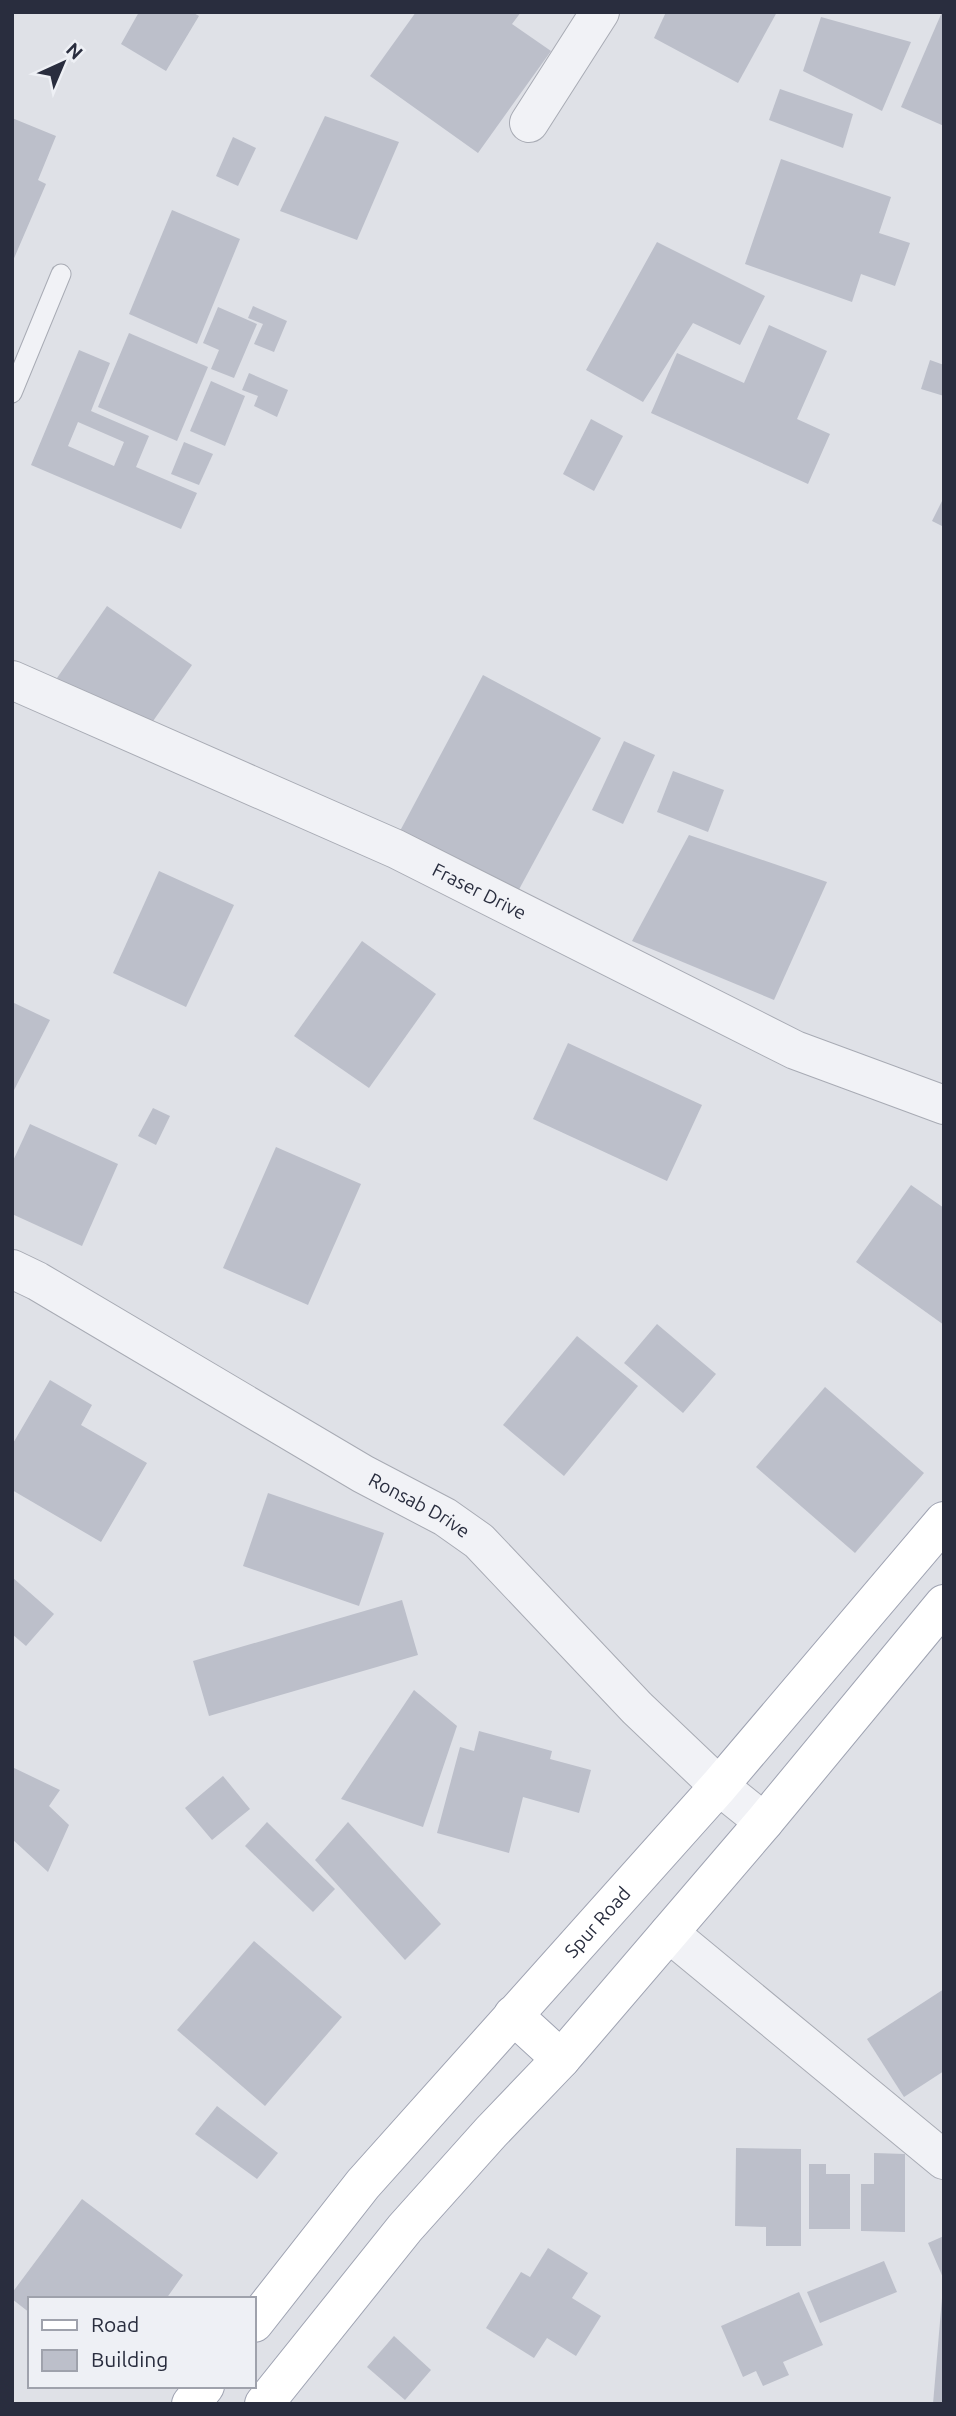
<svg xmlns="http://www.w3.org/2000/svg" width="956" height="2416" font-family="Ubuntu,sans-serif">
<rect width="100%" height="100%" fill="#dfe1e7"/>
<g fill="#bcbfca" fill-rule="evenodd">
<polygon points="139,12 192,12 199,16 166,71 121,44"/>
<polygon points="416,12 521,12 512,24 551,51 478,153 370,76"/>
<polygon points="666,12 777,12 738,83 654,38"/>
<polygon points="942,12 944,12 944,126 901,107"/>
<polygon points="821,17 911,42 882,111 803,71"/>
<polygon points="780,89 853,114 843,148 769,120"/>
<polygon points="325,116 399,142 357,240 280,211"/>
<polygon points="12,118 56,136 38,180 46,184 12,263"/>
<polygon points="233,137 256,148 238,186 216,176"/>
<polygon points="781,159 891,197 879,233 910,243 895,286 861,274 852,302 745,264"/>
<polygon points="172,210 240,239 197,344 129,314"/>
<polygon points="657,242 765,296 740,345 693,323 643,402 586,370"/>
<polygon points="253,306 287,321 274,352 254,344 263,324 248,318"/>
<polygon points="218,307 257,324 234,378 211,369 219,350 203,343"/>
<polygon points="769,325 827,351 797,419 830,434 808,484 651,413 677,353 744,383"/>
<polygon points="129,333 208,367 177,441 98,407"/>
<path d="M79 350 110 363 91 411 149 436 136 467 197 493 181 529 31 465ZM78 422 124 442 114 466 68 446Z"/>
<polygon points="930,360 944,365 944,396 921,389"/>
<polygon points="249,373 288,390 277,417 254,406 258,396 242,390"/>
<polygon points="211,381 245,396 225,446 190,431"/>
<polygon points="591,419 623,436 594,491 563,474"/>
<polygon points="184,442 213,454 199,485 171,474"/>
<polygon points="944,497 944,527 932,521"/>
<polygon points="107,606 192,665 142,737 57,678"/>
<polygon points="483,675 601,738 516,895 400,831"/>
<polygon points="624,741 655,755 623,824 592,810"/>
<polygon points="673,771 724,790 708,832 657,812"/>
<polygon points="689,835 827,882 774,1000 632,941"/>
<polygon points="159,871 234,905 186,1007 113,973"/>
<polygon points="362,941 436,994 369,1088 294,1036"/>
<polygon points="12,1002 50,1020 12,1094"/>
<polygon points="568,1043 702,1105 667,1181 533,1119"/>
<polygon points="153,1108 170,1116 156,1145 138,1136"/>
<polygon points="30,1124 118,1164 82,1246 12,1214 12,1163"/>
<polygon points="276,1147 361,1184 308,1305 223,1268"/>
<polygon points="911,1185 944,1208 944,1325 856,1262"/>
<polygon points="657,1324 716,1374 683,1413 624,1363"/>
<polygon points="577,1336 638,1386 564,1476 503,1425"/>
<polygon points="50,1380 92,1405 81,1425 147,1463 101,1542 12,1490 12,1445"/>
<polygon points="825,1387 924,1473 855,1553 756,1467"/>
<polygon points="268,1493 384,1533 359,1606 243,1566"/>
<polygon points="12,1577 54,1614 26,1646 12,1634"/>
<polygon points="402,1600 418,1655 209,1716 193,1661"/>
<polygon points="414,1690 457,1726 423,1827 341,1799"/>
<polygon points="479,1731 552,1751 550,1759 591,1770 579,1813 523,1797 509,1853 437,1833 460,1747 474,1751"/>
<polygon points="12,1767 60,1790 49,1806 69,1825 48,1872 12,1839"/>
<polygon points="223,1776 250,1809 212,1840 185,1808"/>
<polygon points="267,1822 335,1889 313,1912 245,1846"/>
<polygon points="348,1822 441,1924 405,1960 315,1860"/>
<polygon points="254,1941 342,2017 265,2106 177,2030"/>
<polygon points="944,1989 944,2071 904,2097 867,2039"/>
<polygon points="217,2106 278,2153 257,2179 195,2134"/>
<polygon points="736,2148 801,2149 801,2246 766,2246 766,2227 735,2226"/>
<polygon points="874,2153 905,2154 905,2232 861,2231 861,2184 874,2184"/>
<polygon points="809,2164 826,2164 826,2174 850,2174 850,2229 809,2229"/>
<polygon points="82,2199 183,2275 166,2299 30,2299 30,2313 12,2299 12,2293"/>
<polygon points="944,2236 944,2280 928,2243"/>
<polygon points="548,2248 588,2273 572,2298 601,2316 576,2356 547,2338 534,2358 486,2328 521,2272 530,2277"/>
<polygon points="884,2261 897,2292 820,2323 807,2292"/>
<polygon points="799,2292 823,2345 783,2362 789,2375 763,2386 756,2371 743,2377 721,2326"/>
<polygon points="942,2298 944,2298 944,2404 933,2404"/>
<polygon points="394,2336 431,2370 405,2400 367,2367"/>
</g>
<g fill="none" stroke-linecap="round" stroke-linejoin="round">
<defs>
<polyline id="lane" points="12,393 61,274"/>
<g id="street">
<polyline points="529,123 600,12"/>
<path id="s1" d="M12 680 396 849 795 1050 944 1105"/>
<path id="s2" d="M12 1269 37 1281 363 1474 445 1517 479 1541 637 1708 719 1786 764 1822"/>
<polyline points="669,1933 944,2160"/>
</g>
<g id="primary">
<polyline points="513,2015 561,2059"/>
<path id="s3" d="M254 2323 363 2184 719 1786 944 1521"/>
<polyline points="191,2404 205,2386"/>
<polyline points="264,2404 405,2228 491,2132 561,2059 764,1822 944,1604"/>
</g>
</defs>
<use href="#lane" stroke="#a8abb4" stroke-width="21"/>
<use href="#street" stroke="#a8abb4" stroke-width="40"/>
<use href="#primary" stroke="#9fa3b2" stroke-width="40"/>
<use href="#lane" stroke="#f1f2f6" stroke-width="19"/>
<use href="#street" stroke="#f1f2f6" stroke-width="38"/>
<use href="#primary" stroke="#fff" stroke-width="38"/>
</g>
<g text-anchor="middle" stroke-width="6" stroke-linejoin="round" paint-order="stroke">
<g font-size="19" fill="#292d3e" stroke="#eef0f5">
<text dy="7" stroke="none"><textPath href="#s1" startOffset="513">Fraser Drive</textPath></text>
<text dy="7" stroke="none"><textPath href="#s2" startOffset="471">Ronsab Drive</textPath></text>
<text dy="7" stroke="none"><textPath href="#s3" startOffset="528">Spur Road</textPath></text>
</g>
</g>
<rect width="956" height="2416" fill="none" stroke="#292d3e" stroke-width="28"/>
<rect x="28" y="2297" width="228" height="91" fill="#eef0f5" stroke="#9fa2ac" stroke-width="2"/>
<rect x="42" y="2320" width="35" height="10" fill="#ffffff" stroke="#9fa2ac" stroke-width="2"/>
<text x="91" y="2332" font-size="21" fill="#292d3e">Road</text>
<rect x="42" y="2350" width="35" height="21" fill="#bcbfca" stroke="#9fa2ac" stroke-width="2"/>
<text x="91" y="2367" font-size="21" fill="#292d3e">Building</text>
<g transform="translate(63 63) rotate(44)" stroke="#eef0f5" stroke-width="5" paint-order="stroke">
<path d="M0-5L12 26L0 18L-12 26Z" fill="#292d3e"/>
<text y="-10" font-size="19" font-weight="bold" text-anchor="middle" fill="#292d3e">N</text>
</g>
</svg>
